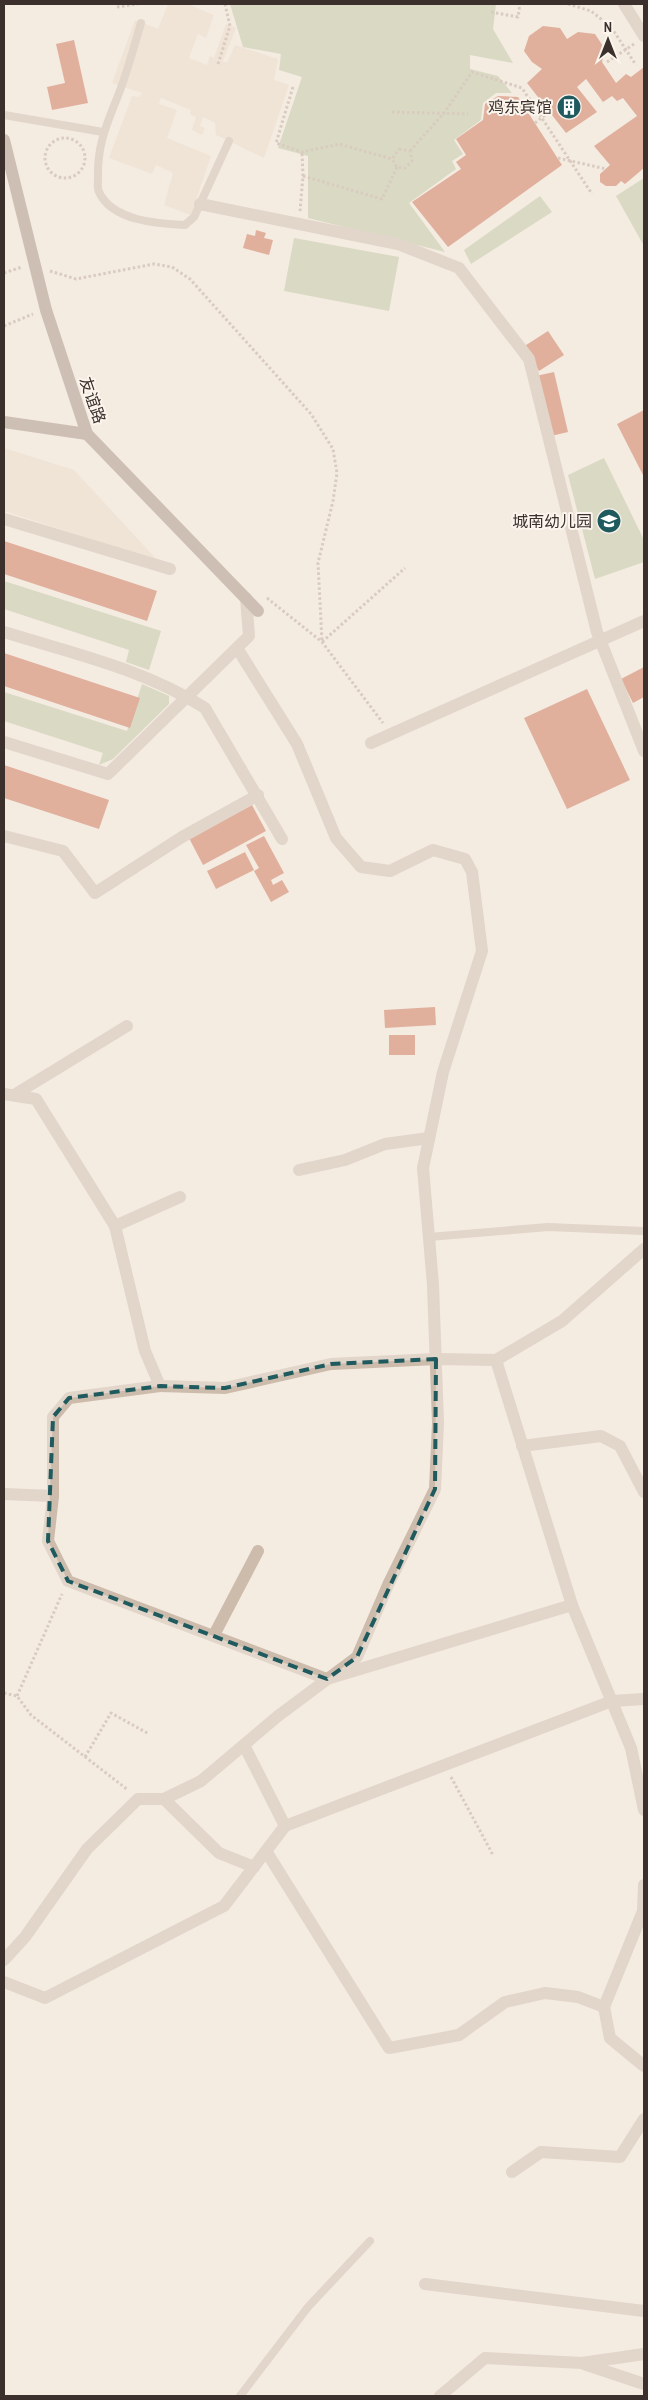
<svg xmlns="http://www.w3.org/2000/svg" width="648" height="2400" font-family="'Archivo Narrow','Noto Sans SC',sans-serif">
<rect width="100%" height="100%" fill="#f4ebe1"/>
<g fill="#b8c4a0">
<polygon points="230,4 496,4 493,29 513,63 470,55 470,69 498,76 512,93 496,93 483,103 481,120 454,140 463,154 452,161 456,169 409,203 445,252 308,218 308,156 278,148 302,77 279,70 281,54 243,47"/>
<polygon points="644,178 644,246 616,196"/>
<polygon points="540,196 552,212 471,264 464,250"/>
<polygon points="294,238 399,257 389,311 284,291"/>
<polygon points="604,458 644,540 644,562 595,579 568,475"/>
<polygon points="4,581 161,631 149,670 126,662 129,650 4,609"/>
<polygon points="142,684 169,696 169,704 113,759 99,765 103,753 4,721 4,692 127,731"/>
</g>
<g fill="#ecdcc8">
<polygon points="168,4 188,4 214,15 206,38 198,34 189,58 207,65 210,56 214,58 226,24 236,28 223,61 227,63 235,45 278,59 274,80 289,85 264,158 216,135 215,123 203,117 200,126 205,128 202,135 192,130 196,117 190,114 191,110 161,98 159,104 177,110 167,138 211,156 191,215 164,205 173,173 156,165 152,174 109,158 132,96 140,97 142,93 112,83 135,20 158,29"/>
<polygon points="4,448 74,470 158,561 4,511"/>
</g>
<g fill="#c8694b">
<polygon points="543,26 560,28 567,39 578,32 595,34 605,49 602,62 616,83 626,74 631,77 644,67 644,168 625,184 621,181 616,186 606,186 600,182 600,174 610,165 594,146 637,116 623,98 617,101 612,96 603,102 586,79 577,87 597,112 566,133 527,83 542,69 532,62 524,51 529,36"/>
<polygon points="74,40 88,103 52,110 47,87 65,83 56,44"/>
<polygon points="498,96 518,97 562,165 448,247 412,202 461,169 456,162 466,155 456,139 483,120 485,104"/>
<polygon points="256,230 266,233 264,238 273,240 269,255 243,248 247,234 255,236"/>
<polygon points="548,331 564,355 539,371 523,347"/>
<polygon points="554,372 568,432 551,436 536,376"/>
<polygon points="644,410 644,477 617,424"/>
<polygon points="4,541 157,591 147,621 4,574"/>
<polygon points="4,653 140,698 130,728 4,686"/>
<polygon points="644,667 644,697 633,703 621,679"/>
<polygon points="587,689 630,780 567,809 524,718"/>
<polygon points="4,765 109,800 99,829 4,798"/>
<polygon points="252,805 266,831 203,865 189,838"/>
<polygon points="264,836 284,873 271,880 273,885 282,880 289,892 271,902 254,871 259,868 246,845"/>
<polygon points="245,852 254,870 216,889 207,871"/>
<polygon points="435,1007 436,1025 385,1028 384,1010"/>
<rect x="389" y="1035" width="26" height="20"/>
</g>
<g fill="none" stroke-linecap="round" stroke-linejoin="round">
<g stroke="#b9a596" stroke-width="3" stroke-dasharray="2.5 2.5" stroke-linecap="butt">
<polyline points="568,4 591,11 611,27 636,65"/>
<polyline points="117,7 138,4"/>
<polyline points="491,12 518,17 520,4"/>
<polyline points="607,62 634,44"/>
<polyline points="218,64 230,26 225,4"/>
<polyline points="293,87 276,143 302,152 339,144 392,159"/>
<polyline points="392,112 468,114"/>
<polyline points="535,123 549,112"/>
<circle cx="65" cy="158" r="20"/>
<polygon points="399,149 410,151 412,161 405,168 397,167 392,159"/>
<polyline points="410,151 444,113 472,72 522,88 592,194"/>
<polyline points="558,158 606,169"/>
<polyline points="303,176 382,199 397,167"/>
<polyline points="300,211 303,176 302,152"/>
<polyline points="50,271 76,279 154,264 172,267 190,279 311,414 333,449 337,473 333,501 318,563 322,642 405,568"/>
<polyline points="4,273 22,267"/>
<polyline points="4,326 33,314"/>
<polyline points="267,598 322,642 383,723"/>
<polyline points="4,1693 17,1696 31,1715 128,1790"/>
<polyline points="17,1696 62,1594"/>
<polyline points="85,1757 111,1713 149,1734"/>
<polyline points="451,1777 493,1855"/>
</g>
<g stroke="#cdbbac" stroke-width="8">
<path d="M141 23C135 43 129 65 122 85 110 118 97 140 98 177 98 182 97 188 99 192 112 221 159 224 185 225L194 217 229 141"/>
<polyline points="4,115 103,132"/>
<polyline points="429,1237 548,1227 644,1231"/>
<polyline points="240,2396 308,2307 370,2241"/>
</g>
<g stroke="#cdbbac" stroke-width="12">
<polyline points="624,4 644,36"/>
<polyline points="200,204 398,244 459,268 529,359 597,632 644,751"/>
<polyline points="4,519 170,569"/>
<path d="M4 632C72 653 144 669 205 708L282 839"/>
<polyline points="4,742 108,774 249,636 246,598"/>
<polyline points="371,743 644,621"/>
<polyline points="4,836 63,851 95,893 182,837 258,795"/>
<polyline points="4,1094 36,1099 115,1226 145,1351 160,1386 225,1388 331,1364 436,1359 496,1360 562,1321 644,1249"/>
<polyline points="14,1095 127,1026"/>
<polyline points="299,1170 345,1160 385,1144 429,1138"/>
<polyline points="115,1226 180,1197"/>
<polyline points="496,1360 572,1605 631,1748 644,1810"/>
<polyline points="522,1446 601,1436 620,1446 644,1492"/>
<polyline points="4,1494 53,1496 53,1417 69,1398 160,1386"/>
<polyline points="53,1496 48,1541 68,1581 327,1679 572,1605"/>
<polyline points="214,1635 258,1551"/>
<polyline points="244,1745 285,1826"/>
<polyline points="164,1799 219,1853 254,1867"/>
<polyline points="266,1851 389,2048 459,2035 505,2002 545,1993 578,1997 604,2007"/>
<polyline points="644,1885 643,1911 604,2007 610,2038 644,2066"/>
<polyline points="4,1960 25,1937 87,1849 138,1799 164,1799 201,1781 278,1716 357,1657 388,1585 435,1489 438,1423 433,1285 423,1168 443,1072 482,951 472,872 465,859 433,850 390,871 361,867 336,838 297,744 237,648"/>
<polyline points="4,1982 45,1998 224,1906 285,1826 612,1701 644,1699"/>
<polyline points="512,2172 541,2152 620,2157 644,2119"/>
<polyline points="425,2284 644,2311"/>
<polyline points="584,2364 644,2384"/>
<polyline points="440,2396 485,2358 582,2363 644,2354"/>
</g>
<g stroke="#a18a7d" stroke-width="12">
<polyline points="4,140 46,310 87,434 258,611"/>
<polyline points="4,422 87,434"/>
</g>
</g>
<path d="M0 0H648V2400H0ZM436 1359 435 1489 357 1657 327 1679 68 1581 48 1541 53 1417 69 1398 160 1386 225 1388 331 1364Z" fill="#f4ebe1" fill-opacity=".55" fill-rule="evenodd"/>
<path fill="none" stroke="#1f5a5e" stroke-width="4" stroke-dasharray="10 6" stroke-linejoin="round" d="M436 1359 435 1489 357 1657 327 1679 68 1581 48 1541 53 1417 69 1398 160 1386 225 1388 331 1364Z"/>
<defs>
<symbol id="building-disc" viewBox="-11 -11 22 22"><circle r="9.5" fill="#1f5a5e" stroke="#fbf5ee"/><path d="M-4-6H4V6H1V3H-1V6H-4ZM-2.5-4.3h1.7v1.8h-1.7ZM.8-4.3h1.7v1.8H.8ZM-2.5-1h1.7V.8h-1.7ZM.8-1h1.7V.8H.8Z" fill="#fff"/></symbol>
<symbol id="school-disc" viewBox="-11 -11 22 22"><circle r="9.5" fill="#1f5a5e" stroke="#fbf5ee"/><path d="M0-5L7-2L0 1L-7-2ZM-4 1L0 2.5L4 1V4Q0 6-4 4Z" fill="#fff"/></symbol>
</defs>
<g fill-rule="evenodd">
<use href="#building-disc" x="555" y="93" width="28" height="28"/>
<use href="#school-disc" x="595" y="507" width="28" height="28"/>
</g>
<g text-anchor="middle" stroke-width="4" stroke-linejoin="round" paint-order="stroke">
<g font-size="16" fill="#3b302b" stroke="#fbf5ee" text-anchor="end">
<text x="552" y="113">鸡东宾馆</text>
<text x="592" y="527">城南幼儿园</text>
</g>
<g font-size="16" fill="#3b302b" stroke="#fbf5ee">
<text transform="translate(93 400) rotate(71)" y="6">友谊路</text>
</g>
</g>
<rect width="648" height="2400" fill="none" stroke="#3b302b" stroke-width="10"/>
<g transform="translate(608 40)" stroke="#fbf5ee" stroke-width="4" paint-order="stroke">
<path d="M0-4L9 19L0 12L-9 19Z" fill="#3b302b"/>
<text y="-8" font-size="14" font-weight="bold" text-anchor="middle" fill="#3b302b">N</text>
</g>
</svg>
